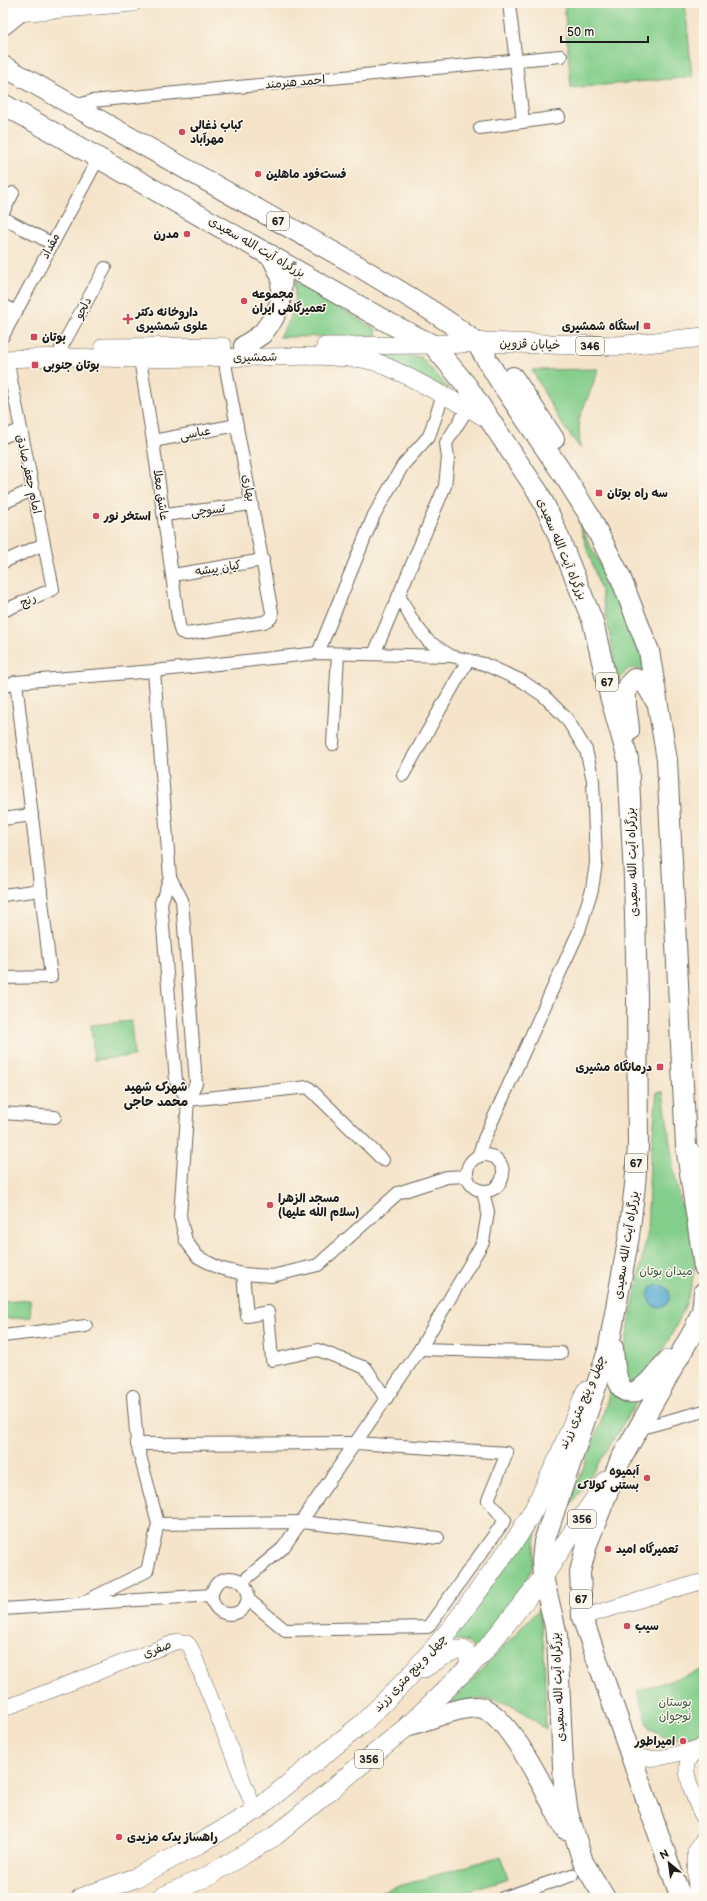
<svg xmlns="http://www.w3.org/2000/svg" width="707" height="1901" font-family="'Balsamiq Sans','Playpen Sans Arabic',sans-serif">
<rect width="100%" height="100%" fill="#fbf7ec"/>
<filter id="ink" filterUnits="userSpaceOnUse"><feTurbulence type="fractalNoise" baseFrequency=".025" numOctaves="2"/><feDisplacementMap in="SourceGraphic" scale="8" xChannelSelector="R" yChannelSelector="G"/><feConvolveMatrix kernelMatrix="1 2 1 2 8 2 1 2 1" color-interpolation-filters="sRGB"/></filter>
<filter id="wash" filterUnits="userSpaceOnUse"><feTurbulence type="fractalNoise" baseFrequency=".012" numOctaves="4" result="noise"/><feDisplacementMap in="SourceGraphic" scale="16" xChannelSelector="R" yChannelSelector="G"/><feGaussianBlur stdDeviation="0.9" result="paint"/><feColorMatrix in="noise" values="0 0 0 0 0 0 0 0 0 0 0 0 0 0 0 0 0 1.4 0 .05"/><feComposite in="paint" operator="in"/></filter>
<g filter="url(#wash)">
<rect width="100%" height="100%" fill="#f5e4ca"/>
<g fill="#84ce8b" stroke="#507554">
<polygon points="564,3 685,3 692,77 571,88"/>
<path d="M295 281 376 329V336L279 337C294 315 295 308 295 281Z"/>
<polygon points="354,353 421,357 450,390"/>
<polygon points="599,369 579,419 580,448 561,423 532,370"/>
<path d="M578 521 635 636 647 675C630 662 625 669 617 686L613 651 601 591Z"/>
<polygon points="131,1021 134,1056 94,1060 91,1025"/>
<path d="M657 1092H663C668 1124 671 1156 677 1188 681 1208 692 1230 694 1250 698 1286 679 1323 661 1353 651 1368 648 1383 628 1383L622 1362 647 1233 650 1162Z"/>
<polygon points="30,1300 31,1317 3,1319 3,1302"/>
<polygon points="611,1388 618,1398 628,1401 642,1394 584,1486 566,1511 598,1431"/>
<path d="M546 1501 536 1537 533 1565 525 1584 474 1650C466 1635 454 1640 441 1645Z"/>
<path d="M539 1609 544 1647 546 1730C528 1714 507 1698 480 1699 469 1700 458 1704 447 1706Z"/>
<path d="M704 1670V1732C677 1741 676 1742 650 1729L637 1691Z"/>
<polygon points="501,1856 508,1878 445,1898 358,1898"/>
</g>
<circle fill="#55a9d1" stroke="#386276" cx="659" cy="1296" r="11"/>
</g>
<g filter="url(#ink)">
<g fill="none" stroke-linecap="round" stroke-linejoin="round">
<defs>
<g id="minor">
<polyline points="509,3 523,121"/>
<polyline points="75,106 92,101 561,56"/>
<polyline points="480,128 559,117"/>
<polyline points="3,212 13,193"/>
<polyline points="3,218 51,243"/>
<polyline points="3,305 16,312"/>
<polyline points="3,336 99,157"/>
<polyline points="61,348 105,268"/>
<polyline points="140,359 153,441 179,625 181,632 187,634 264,622 271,618 272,612 226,369 226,357"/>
<polyline points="3,437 20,430"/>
<polyline points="153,441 237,425"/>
<polyline points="3,503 32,490"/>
<polyline points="164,515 252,504"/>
<polyline points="3,562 44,544"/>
<polyline points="173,575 263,560"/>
<polyline points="399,595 412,620 428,641 451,656 484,664 522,681 544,696 567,719 586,750 593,780 596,863 592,889 579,931 484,1139 478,1157"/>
<polyline points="3,611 53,589 7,359"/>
<polyline points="318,653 374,515 403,465 429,436 443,395"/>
<polyline points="374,654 445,486 448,458 446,443 468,408"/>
<polyline points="154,671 170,877 182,900 196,1083 188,1100 180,1216 186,1241 198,1257 219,1268 243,1274 272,1276 318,1265 398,1193 447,1177 467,1176"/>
<polyline points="3,687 16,682 154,671 318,653 451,656"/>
<polyline points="333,744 338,654"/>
<polyline points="403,775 468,660"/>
<polyline points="3,819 32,815"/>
<polyline points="170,877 161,903 176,1081 188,1100"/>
<polyline points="3,895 41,890"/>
<polyline points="3,978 51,977 16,682"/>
<polyline points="188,1100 308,1087 383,1160"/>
<polyline points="3,1113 55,1117"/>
<circle cx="485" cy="1173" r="18"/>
<polyline points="243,1274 247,1316 268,1312 272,1360 318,1350 366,1368 386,1399"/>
<polyline points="3,1336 86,1326"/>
<polyline points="420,1349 561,1353"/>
<polyline points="638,1429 704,1411"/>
<polyline points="137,1444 356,1443 507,1453 488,1500 505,1520 428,1627 285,1630 248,1599"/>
<polyline points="158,1524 302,1522 438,1538"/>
<circle cx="230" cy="1596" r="18"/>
<polyline points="242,1582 283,1548 420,1349 483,1242 488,1212 483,1192"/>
<polyline points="82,1603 147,1571 158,1524 137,1444 133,1396"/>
<polyline points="3,1609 212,1595"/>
<polyline points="503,1898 572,1875"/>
</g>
<g id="tertiary">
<polyline points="582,1617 704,1581"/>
<polyline points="3,1709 178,1641 187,1643 191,1648 255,1811"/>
<path d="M627 1746C631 1749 635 1754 639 1756 654 1764 688 1750 704 1746"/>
<path d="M701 1747C696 1752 688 1757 687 1764 685 1775 697 1809 704 1818"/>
<polyline points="696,1898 695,1852 704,1837"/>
</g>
<g id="secondary">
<polyline points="6,14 133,3"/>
<polyline points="325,346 433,345"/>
<polyline points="103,347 223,346"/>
<polyline points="3,359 61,357 140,359 318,356 362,359 379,363 403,374 468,408 490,421"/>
</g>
<g id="primary">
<polyline points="433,345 476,342 617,346 704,337"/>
<polyline points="686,1146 704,1170"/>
<polyline points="424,1668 443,1656 456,1650 463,1650 468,1655 471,1665"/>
<polyline points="81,1898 135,1878 197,1845 255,1811 363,1723 407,1679 452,1627 518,1536 534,1509 558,1459 586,1391"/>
<polyline points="160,1898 208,1876 275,1836 409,1725 482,1654 527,1598 543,1577 607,1480"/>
</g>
<g id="trunk">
<polyline points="3,25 18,13"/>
<path d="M3 66 358 266C400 292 450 319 486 351"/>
<polyline points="3,104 391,324 433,345 467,386 538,492 551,518 593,622 610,696 628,759 634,877 637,996 638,1146 635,1185 629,1236 608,1351 544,1542 542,1561 543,1577 557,1635 564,1787 568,1813 583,1862 605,1898"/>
<polyline points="476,342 501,383 567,480 589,515 620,576 649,651 667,760 686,1146 704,1267"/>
<polyline points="244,346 262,334 273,319 280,304 282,278 271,255"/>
<polyline points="513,377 554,439"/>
<path d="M629 731C629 714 619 691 634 679 646 680 649 690 655 700"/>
<path d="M613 1348C614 1363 616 1408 643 1387 652 1380 660 1368 668 1360"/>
<path d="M409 1725C429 1720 457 1707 477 1707 508 1708 551 1803 565 1829"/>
<polyline points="681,1898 582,1617 580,1572 587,1544 620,1461 694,1330 702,1311 704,1292"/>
</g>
</defs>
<use href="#minor" stroke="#686259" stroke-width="14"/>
<use href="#tertiary" stroke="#686259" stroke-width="16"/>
<use href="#secondary" stroke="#686259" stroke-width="18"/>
<use href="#primary" stroke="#686259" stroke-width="20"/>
<use href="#trunk" stroke="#686259" stroke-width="22"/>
<use href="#minor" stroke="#fff" stroke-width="12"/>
<use href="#tertiary" stroke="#fff" stroke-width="15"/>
<use href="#secondary" stroke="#fff" stroke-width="17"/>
<use href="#primary" stroke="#fff" stroke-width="19"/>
<use href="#trunk" stroke="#fff" stroke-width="20"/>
</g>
</g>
<g fill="#d1495b" stroke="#fbf7ec" stroke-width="1.5">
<circle cx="182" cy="132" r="4"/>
<circle cx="258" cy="174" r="4"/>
<circle cx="187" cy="234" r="4"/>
<circle cx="244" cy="301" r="4"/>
<path d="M126 313h4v4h4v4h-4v4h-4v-4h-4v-4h4z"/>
<rect x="643" y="322" width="8" height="8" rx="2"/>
<rect x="30" y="333" width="8" height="8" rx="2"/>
<rect x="31" y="361" width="8" height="8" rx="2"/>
<rect x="595" y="489" width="8" height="8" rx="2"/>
<circle cx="96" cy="516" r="4"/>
<rect x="656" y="1063" width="8" height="8" rx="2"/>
<circle cx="270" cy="1205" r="4"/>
<circle cx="647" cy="1478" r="4"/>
<circle cx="608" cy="1549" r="4"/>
<circle cx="627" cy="1626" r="4"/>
<circle cx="683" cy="1741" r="4"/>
<circle cx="119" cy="1837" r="4"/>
</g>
<g text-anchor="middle" stroke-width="3" stroke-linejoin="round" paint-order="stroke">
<g fill="#fbf7ec" stroke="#5f5e5a" stroke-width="1">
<rect x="267" y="212" width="22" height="18" rx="3"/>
<rect x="576" y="337" width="28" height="18" rx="3"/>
<rect x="596" y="673" width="22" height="18" rx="3"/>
<rect x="625" y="1154" width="22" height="18" rx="3"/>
<rect x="568" y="1510" width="28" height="18" rx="3"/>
<rect x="570" y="1590" width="22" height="18" rx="3"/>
<rect x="355" y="1750" width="28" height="18" rx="3"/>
</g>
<g font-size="11" font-weight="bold" fill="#1c1c1c">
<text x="278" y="225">67</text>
<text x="590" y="350">346</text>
<text x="607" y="686">67</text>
<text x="636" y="1167">67</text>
<text x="582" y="1523">356</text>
<text x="581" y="1603">67</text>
<text x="369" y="1763">356</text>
</g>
<g font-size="12" fill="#1c1c1c" stroke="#fbf7ec">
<text transform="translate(295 82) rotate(-5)" y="4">احمد هنرمند</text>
<text transform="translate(50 246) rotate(-62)" y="4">مقداد</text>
<text transform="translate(257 247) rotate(30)" y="4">بزرگراه آیت الله سعیدی</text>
<text transform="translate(83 308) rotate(-62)" y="4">دلجو</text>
<text transform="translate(530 344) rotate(2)" y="4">خیابان قزوین</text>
<text transform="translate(255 357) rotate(-1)" y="4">شمشیری</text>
<text transform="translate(195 433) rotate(-11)" y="4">عباسی</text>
<text transform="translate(29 474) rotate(78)" y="4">امام جعفر صادق</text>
<text transform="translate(249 488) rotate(79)" y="4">بهاری</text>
<text transform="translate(161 495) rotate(82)" y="4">عاشق معلا</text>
<text transform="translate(208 510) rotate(-7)" y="4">تسوچی</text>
<text transform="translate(562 549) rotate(67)" y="4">بزرگراه آیت الله سعیدی</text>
<text transform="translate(218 568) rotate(-9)" y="4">کیان پیشه</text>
<text transform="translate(28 600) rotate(-24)" y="4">رنج</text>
<text transform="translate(632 862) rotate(-92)" y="4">بزرگراه آیت الله سعیدی</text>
<text transform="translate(626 1245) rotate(-81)" y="4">بزرگراه آیت الله سعیدی</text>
<text transform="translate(582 1402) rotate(-67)" y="4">چهل و پنج متری زرند</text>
<text transform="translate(157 1649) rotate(-21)" y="4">صفری</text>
<text transform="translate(410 1673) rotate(-47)" y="4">چهل و پنج متری زرند</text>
<text transform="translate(558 1687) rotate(-93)" y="4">بزرگراه آیت الله سعیدی</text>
</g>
<g font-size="12" font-weight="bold" fill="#1c1c1c" stroke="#fbf7ec" text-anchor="start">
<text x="190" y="129">کباب ذغالی<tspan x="190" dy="14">مهرآباد</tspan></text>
<text x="266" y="178">فست‌فود ماهلین</text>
<text x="179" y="238" text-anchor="end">مدرن</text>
<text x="252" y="298">مجموعه<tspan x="252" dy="14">تعمیرگاهی ایران</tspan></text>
<text x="136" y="316">داروخانه دکتر<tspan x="136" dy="14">علوی شمشیری</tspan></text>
<text x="639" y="330" text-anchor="end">استگاه شمشیری</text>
<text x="42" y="341">بوتان</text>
<text x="43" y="369">بوتان جنوبی</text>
<text x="607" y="497">سه راه بوتان</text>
<text x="104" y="520">استخر نور</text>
<text x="652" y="1071" text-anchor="end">درمانگاه مشیری</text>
<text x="278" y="1202">مسجد الزهرا<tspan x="278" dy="14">(سلام الله علیها)</tspan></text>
<text x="639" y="1475" text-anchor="end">آبمیوه<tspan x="639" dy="14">بستنی کولاک</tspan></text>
<text x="616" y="1553">تعمیرگاه امید</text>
<text x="635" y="1630">سیب</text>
<text x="675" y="1745" text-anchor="end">امپراطور</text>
<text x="127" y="1841">راهساز یدک مزیدی</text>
</g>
<g font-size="12" fill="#405a43" stroke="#fbf7ec">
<text x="666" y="1275">میدان بوتان</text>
<text x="675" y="1706">بوستان<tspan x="675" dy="14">نوجوان</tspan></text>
</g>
<g font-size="13" font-weight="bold" fill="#1c1c1c" stroke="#fbf7ec">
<text x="156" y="1091">شهرک شهید<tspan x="156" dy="15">محمد حاجی</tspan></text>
</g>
</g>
<rect width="707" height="1901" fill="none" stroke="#fbf7ec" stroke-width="16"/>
<g transform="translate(669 1863) rotate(331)" stroke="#fbf7ec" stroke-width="3" paint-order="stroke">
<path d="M0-3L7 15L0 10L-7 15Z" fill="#1c1c1c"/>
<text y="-6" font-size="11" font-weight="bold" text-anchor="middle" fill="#1c1c1c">N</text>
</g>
<path d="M561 36v6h87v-6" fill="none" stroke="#1c1c1c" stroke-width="2"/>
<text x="567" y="36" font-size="12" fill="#1c1c1c" stroke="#fbf7ec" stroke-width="3" paint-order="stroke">50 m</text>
</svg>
